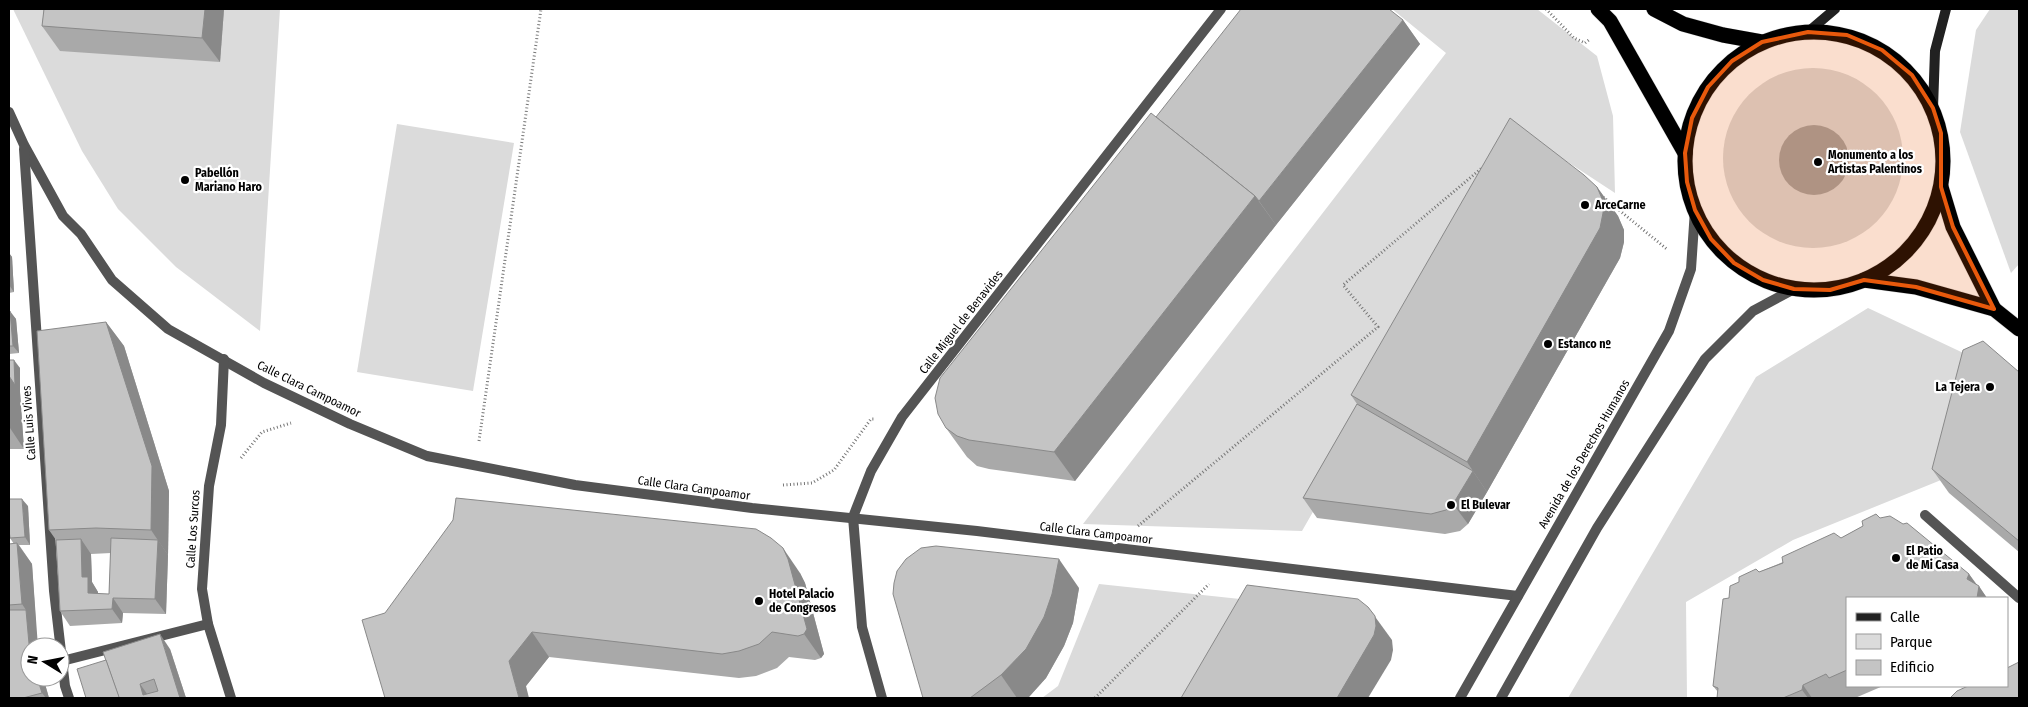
<svg xmlns="http://www.w3.org/2000/svg" width="2028" height="707" font-family="'Fira Sans Condensed',sans-serif">
<rect width="100%" height="100%" fill="#fff"/>
<g fill="#dbdbdb">
<polygon points="13,9 280,9 260,331 176,267 118,209 82,151"/>
<polygon points="1392,9 1537,9 1597,56 1613,116 1615,193 1528,136 1302,531 1083,524 1446,53"/>
<polygon points="1990,9 2019,9 2019,264 2011,273 1960,132 1976,30"/>
<circle cx="1813" cy="158" r="90"/>
<polygon points="397,124 514,143 473,391 357,372"/>
<polygon points="1868,308 1974,358 1946,478 1793,540 1686,602 1687,698 1568,698 1756,377"/>
<polygon points="1099,584 1259,601 1203,698 1042,698 1058,686"/>
</g>
<circle fill="#a2a2a2" cx="1814" cy="160" r="35"/>
<g fill="none" stroke-linecap="round" stroke-linejoin="round">
<defs>
<g id="highway">
<polyline points="1598,9 1610,21 1685,153"/>
<polyline points="1654,9 1683,24 1723,35 1762,42"/>
<circle cx="1814" cy="161" r="129"/>
<polyline points="1941,187 1953,227 1994,309"/>
<polyline points="1864,280 1916,287 1994,309 2019,329"/>
</g>
</defs>
<use href="#highway" stroke="#dbdbdb" stroke-width="16"/>
<g stroke="#767676" stroke-width="3" stroke-dasharray="1 2.5" stroke-linecap="butt">
<polyline points="1546,9 1574,38 1585,43 1590,39"/>
<polyline points="1603,197 1668,250"/>
<polyline points="479,441 541,9"/>
<polyline points="241,458 262,432 291,423"/>
<polyline points="783,485 812,483 834,470 871,419 874,419"/>
<polyline points="1138,526 1378,327 1343,285 1483,167"/>
<polyline points="1095,698 1209,584"/>
</g>
<g stroke="#545454" stroke-width="10">
<polyline points="9,112 24,145 63,216 81,234 112,280 168,329 264,383 350,424 427,456 575,485 752,508 977,531 1518,596"/>
<polyline points="24,149 54,591 65,686 69,698"/>
<polyline points="224,359 221,425 209,486 202,589 208,624 231,698"/>
<polyline points="1925,515 2019,598"/>
<polyline points="62,661 208,624"/>
<polyline points="882,698 862,627 853,517 871,471 902,417 1221,9"/>
<polyline points="1460,698 1669,331 1691,269 1695,210"/>
<polyline points="1501,698 1597,528 1705,359 1753,311 1794,289"/>
</g>
<g stroke="#212121" stroke-width="10">
<polyline points="1808,32 1835,9"/>
<polyline points="1933,108 1935,51 1946,9"/>
</g>
<use href="#highway" stroke="#000" stroke-width="15"/>
</g>
<g fill="#a9a9a9" fill-rule="evenodd">
<polygon points="44,9 224,9 220,62 60,51 42,26"/>
<polygon points="1403,20 1420,44 1276,225 1075,481 989,469 977,466 967,457 946,428 1156,117"/>
<polygon points="1597,187 1618,216 1624,230 1624,242 1620,258 1487,492 1468,524 1460,531 1445,534 1317,518 1303,498 1357,404 1351,395"/>
<polygon points="9,253 12,257 14,292 9,293"/>
<polygon points="9,312 16,319 19,353 9,354"/>
<path d="M106 322 124 346 169 491 168 555 166 614 123 613 122 623 70 626 60 611 56 540 49 530ZM111 553 109 594H98V592L92 582 91 554Z"/>
<polygon points="9,360 20,368 20,392 24,449 9,449"/>
<polygon points="2019,372 2019,552 1949,493 1932,469"/>
<polygon points="28,506 30,545 19,545 32,564 36,625 30,677 43,677 49,698 9,698 9,544 14,544 10,538"/>
<polygon points="1880,518 1969,574 1987,598 1847,598 1847,686 1883,686 1855,698 1717,698 1718,692 1713,686 1729,598 1759,572 1841,538 1863,526"/>
<polygon points="800,573 805,583 824,654 821,658 815,660 789,657 777,668 756,676 739,678 549,657 526,686 362,620"/>
<polygon points="1079,588 1073,623 1064,646 1046,678 1028,698 923,698"/>
<polygon points="170,649 186,698 86,698"/>
</g>
<g fill="#898989">
<polygon points="205,9 224,9 220,62 202,38"/>
<polygon points="1403,20 1420,44 1276,225 1259,201"/>
<polygon points="1597,187 1618,216 1624,230 1624,242 1620,258 1487,492 1467,462"/>
<polygon points="1255,196 1276,225 1075,481 1054,452"/>
<polygon points="9,253 12,257 14,292 9,285"/>
<polygon points="10,311 16,319 19,353 13,346"/>
<polygon points="106,322 124,346 169,491 168,555 151,530"/>
<polygon points="14,360 20,368 20,392 24,449 10,428 9,410 9,376"/>
<polygon points="1473,471 1487,492 1468,524 1453,504"/>
<polygon points="22,499 28,506 30,545 25,537"/>
<polygon points="81,539 91,554 92,582 98,592 98,608 88,593 82,577"/>
<polygon points="158,540 168,555 166,614 155,599"/>
<polygon points="17,543 32,564 38,647 30,647 30,655 26,610 22,604"/>
<polygon points="783,548 800,573 805,583 824,654 821,658 804,634"/>
<polygon points="1059,559 1079,588 1073,623 1064,646 1046,678 1028,698 1017,698 1001,675"/>
<polygon points="1969,574 1978,587 1979,586 1987,598 1977,598 1967,579"/>
<polygon points="113,598 123,613 122,623 112,609"/>
<polygon points="1368,607 1392,640 1393,650 1391,660 1368,698 1337,698"/>
<polygon points="532,632 549,657 526,686 529,698 519,698 509,661"/>
<polygon points="160,634 170,649 186,698 180,698"/>
<polygon points="37,677 43,677 49,698 46,698 42,693"/>
<polygon points="140,684 150,698 143,695"/>
<polygon points="1803,685 1812,698 1808,698 1802,690"/>
</g>
<g fill="#c4c4c4" stroke="#898989" fill-rule="evenodd">
<polygon points="44,9 205,9 202,38 42,26"/>
<polygon points="1241,9 1389,9 1403,20 1259,201 1255,196 1156,117"/>
<polygon points="1151,113 1255,196 1054,452 969,440 957,436 946,428 938,414 935,398 940,378"/>
<polygon points="1510,118 1584,175 1597,187 1603,201 1603,213 1600,228 1467,462 1351,395"/>
<polygon points="10,311 13,346 9,346 9,312"/>
<polygon points="106,322 152,466 151,530 96,528 49,530 37,331"/>
<polygon points="1983,341 2019,372 2019,541 1932,469 1963,350"/>
<polygon points="9,360 14,360 15,385 9,376"/>
<polygon points="1357,404 1473,471 1453,504 1446,510 1431,514 1303,498"/>
<polygon points="9,410 10,428 9,428"/>
<polygon points="456,498 756,529 771,538 783,548 788,559 807,629 804,634 798,636 772,632 759,644 739,651 722,654 532,632 509,661 519,698 385,698 362,620 385,613 453,520"/>
<polygon points="9,499 22,499 25,537 10,538 9,530"/>
<polygon points="1876,514 1880,518 1890,516 1903,524 1907,523 1969,574 1967,579 1979,586 1977,598 1847,598 1847,670 1829,678 1826,674 1803,685 1802,690 1783,698 1717,698 1718,688 1713,686 1723,599 1729,598 1730,586 1739,582 1739,577 1756,569 1759,572 1783,563 1782,557 1834,533 1841,538 1863,526 1862,521"/>
<polygon points="111,538 158,540 155,599 113,598 112,609 60,611 56,540 81,539 82,577 88,577 88,593 109,594"/>
<polygon points="17,543 22,604 9,605 9,544"/>
<polygon points="936,546 1059,559 1052,594 1044,617 1026,649 1001,675 970,698 923,698 893,594 894,583 897,571 906,559 921,548"/>
<polygon points="1247,585 1358,599 1368,607 1375,616 1376,626 1374,635 1337,698 1181,698"/>
<polygon points="9,610 26,610 30,655 30,677 37,677 42,693 23,698 9,698"/>
<path d="M160 634 180 698H119L103 652ZM154 679 158 691 143 695 140 684Z"/>
<polygon points="106,660 119,697 116,698 86,698 77,669"/>
<polygon points="2019,662 2019,698 1950,698 1957,691 1968,686 2007,686 2007,668"/>
</g>
<path fill="#e8590c" fill-opacity="0.2" stroke="#e8590c" stroke-width="4" stroke-linejoin="round" d="M1808 32 1847 35 1882 50 1912 75 1933 108 1941 133V187L1953 227 1994 309 1916 287 1864 280 1830 290 1794 289 1763 280 1734 263 1711 239 1695 210 1687 182 1685 153 1692 118 1708 87 1732 61 1762 42Z"/>
<g fill="#000" stroke="#fff" stroke-width="2">
<circle cx="1818" cy="162" r="5"/>
<circle cx="185" cy="180" r="5"/>
<circle cx="1585" cy="205" r="5"/>
<circle cx="1548" cy="344" r="5"/>
<circle cx="1990" cy="387" r="5"/>
<circle cx="1451" cy="505" r="5"/>
<circle cx="1896" cy="558" r="5"/>
<circle cx="759" cy="601" r="5"/>
</g>
<g text-anchor="middle" stroke-width="4.5" stroke-linejoin="round" paint-order="stroke">
<g font-size="12" font-weight="bold" fill="#000" stroke="#fff" text-anchor="start">
<text x="1828" y="159">Monumento a los<tspan x="1828" dy="14">Artistas Palentinos</tspan></text>
<text x="195" y="177">Pabellón<tspan x="195" dy="14">Mariano Haro</tspan></text>
<text x="1595" y="209">ArceCarne</text>
<text x="1558" y="348">Estanco nº</text>
<text x="1980" y="391" text-anchor="end">La Tejera</text>
<text x="1461" y="509">El Bulevar</text>
<text x="1906" y="555">El Patio<tspan x="1906" dy="14">de Mi Casa</tspan></text>
<text x="769" y="598">Hotel Palacio<tspan x="769" dy="14">de Congresos</tspan></text>
</g>
<g font-size="12" fill="#000" stroke="#fff">
<text transform="translate(961 322) rotate(-52)" y="4">Calle Miguel de Benavides</text>
<text transform="translate(309 389) rotate(26)" y="4">Calle Clara Campoamor</text>
<text transform="translate(29 423) rotate(-94)" y="4">Calle Luis Vives</text>
<text transform="translate(1584 454) rotate(-60)" y="4">Avenida de los Derechos Humanos</text>
<text transform="translate(694 488) rotate(8)" y="4">Calle Clara Campoamor</text>
<text transform="translate(193 529) rotate(-86)" y="4">Calle Los Surcos</text>
<text transform="translate(1096 533) rotate(7)" y="4">Calle Clara Campoamor</text>
</g>
</g>
<rect width="2028" height="707" fill="none" stroke="#000000" stroke-width="20"/>
<rect x="1846" y="597" width="162" height="90" fill="#ffffff" stroke="#999999"/>
<rect x="1856" y="613" width="25" height="8" fill="#212121" stroke="#999999"/>
<text x="1890" y="622" font-size="15" fill="#000000">Calle</text>
<rect x="1856" y="634" width="25" height="15" fill="#dbdbdb" stroke="#999999"/>
<text x="1890" y="647" font-size="15" fill="#000000">Parque</text>
<rect x="1856" y="660" width="25" height="15" fill="#c4c4c4" stroke="#999999"/>
<text x="1890" y="672" font-size="15" fill="#000000">Edificio</text>
<g transform="translate(45 662) rotate(280)"><circle r="24" fill="#ffffff" stroke="#999999"/>
<path d="M0-4L9 19L0 12L-9 19Z" fill="#000000"/>
<text y="-8" font-size="14" font-weight="bold" text-anchor="middle" fill="#000000">N</text>
</g>
</svg>
